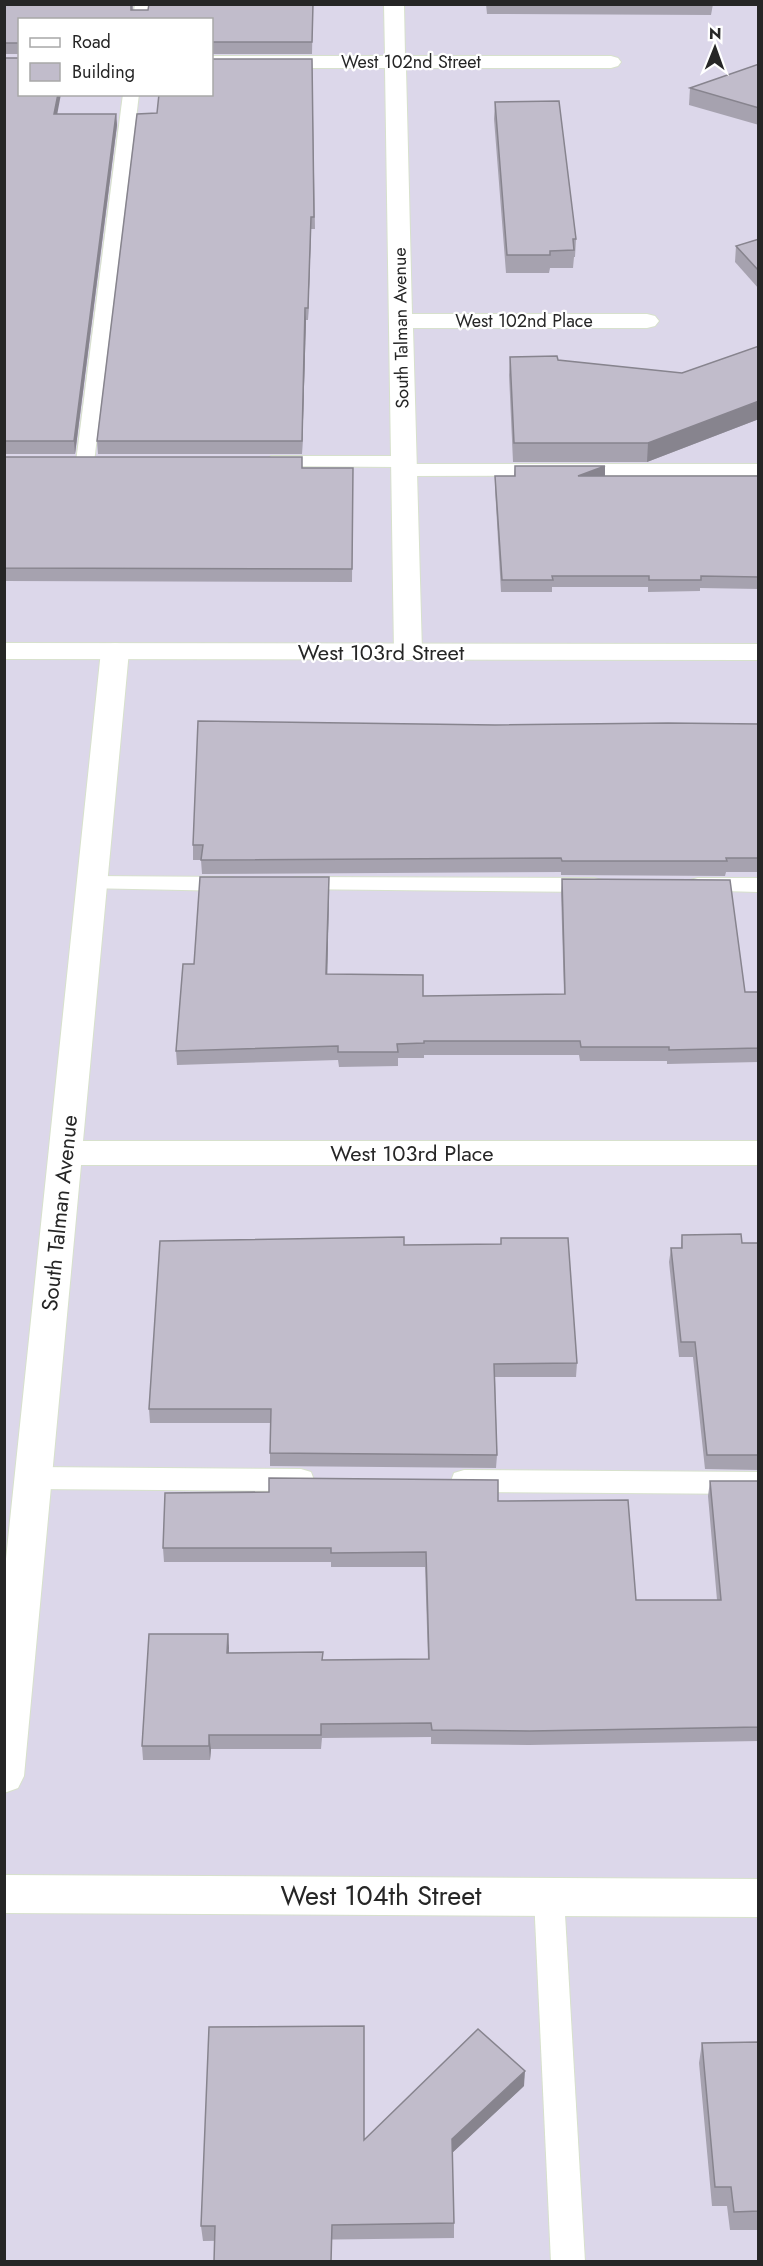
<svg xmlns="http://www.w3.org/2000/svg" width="763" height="2266" font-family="Jost,sans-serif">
<rect width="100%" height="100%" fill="#dcd7ea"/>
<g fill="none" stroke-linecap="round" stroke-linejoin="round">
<defs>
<g id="lane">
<polygon points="135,4 149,4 147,20 133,20"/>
<polygon points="123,94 139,94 94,462 85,468 76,462"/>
<polygon points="271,456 404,456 410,457 413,461 411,464 758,464 758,475 404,476 397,474 395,470 397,467 265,466 262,462"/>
<polygon points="92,876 231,877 239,879 242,884 239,889 231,891 84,888 81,883 84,878"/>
<polygon points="296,877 594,878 602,880 605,885 602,890 594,892 288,889 285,884 288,879"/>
<polygon points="698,878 758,878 758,892 690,890 687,885 690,880"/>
<polygon points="33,1467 301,1469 311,1472 314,1480 311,1488 301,1491 33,1489 23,1486 20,1478 23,1470"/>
<polygon points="464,1470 758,1472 758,1494 464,1492 454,1489 451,1481 454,1473"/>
<polygon points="549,1883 560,1887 564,1897 585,2262 551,2262 534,1897 538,1887"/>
</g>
<g id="street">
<polygon points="384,4 404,4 405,56 611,56 618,58 621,62 618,66 611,68 406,68 412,314 647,314 655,316 659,321 655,326 647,328 413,328 422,652 418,658 408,660 398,658 394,652 385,68 212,68 212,56 385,56"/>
<polygon points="115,643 125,645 129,651 83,1141 758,1141 758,1165 81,1165 24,1776 18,1788 4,1793 4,1578 101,651 105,645"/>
<polygon points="4,1875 758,1879 758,1917 4,1913"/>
</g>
<polygon id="secondary" points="4,643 758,644 758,660 4,659"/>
</defs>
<use href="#lane" stroke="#d7e1cc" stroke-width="2"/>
<use href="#street" stroke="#d7e1cc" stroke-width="2"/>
<use href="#secondary" stroke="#d7e1cc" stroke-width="2"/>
<use href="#lane" fill="#fff" fill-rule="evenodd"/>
<use href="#street" fill="#fff" fill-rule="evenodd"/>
<use href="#secondary" fill="#fff" fill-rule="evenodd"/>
</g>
<g fill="#a6a2af">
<polygon points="4,4 133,4 133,10 148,10 313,4 312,54 212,54 212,20 20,20 20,54 4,54"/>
<polygon points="486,4 713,4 711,15 487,14"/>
<polygon points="4,58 57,114 116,114 117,125 75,454 4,454"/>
<polygon points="312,59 315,229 311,229 308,320 306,320 302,454 98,454 97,441 157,113"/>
<polygon points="759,64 759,125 689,105 690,88"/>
<polygon points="495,102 576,239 575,257 574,257 573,268 550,268 549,273 506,273 494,119"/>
<polygon points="759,239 759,289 735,262 736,246"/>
<polygon points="759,346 759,419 647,462 513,462 509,375 510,357 558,360 682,373"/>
<polygon points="4,457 302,468 353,468 352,582 4,581"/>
<polygon points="515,466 605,476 759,476 759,589 700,588 700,591 648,592 648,587 552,587 552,592 501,592 495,488 495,476 514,476"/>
<polygon points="759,724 759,872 726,872 725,876 561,875 561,872 202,874 201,860 193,860 193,845 495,725"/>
<polygon points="562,879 745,992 759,992 759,1062 667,1064 667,1061 580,1061 579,1055 424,1055 424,1058 398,1058 398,1066 339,1067 338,1060 177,1065 176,1051 194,964 329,892 327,974 423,996 564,994 561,893"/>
<polygon points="682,1235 742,1243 759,1243 759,1470 705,1469 693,1357 679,1357 669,1262 671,1248 681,1248"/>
<polygon points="501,1238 577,1363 576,1377 495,1377 497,1455 496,1468 270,1466 270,1423 150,1423 149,1409 404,1245 501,1244"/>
<polygon points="710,1481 759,1481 759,1741 529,1745 431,1744 431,1737 322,1738 321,1749 211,1749 210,1760 143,1760 142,1746 228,1634 229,1653 323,1660 428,1659 425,1567 331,1567 331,1562 164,1562 163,1548 498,1501 636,1600 717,1600 708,1496"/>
<polygon points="759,2042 759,2230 730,2230 727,2206 712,2206 699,2063 702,2043"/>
<polygon points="524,2086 452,2153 454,2223 454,2238 203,2241 201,2226 364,2140"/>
</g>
<g fill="#87848e">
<polygon points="58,94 61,94 55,126 54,114"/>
<polygon points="116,114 117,125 75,454 74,441"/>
<polygon points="311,217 311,229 308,320 308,308"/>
<polygon points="305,308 306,320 302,454 302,441"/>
<polygon points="759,401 759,419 647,462 648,443"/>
<polygon points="605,466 605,478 578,476"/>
<polygon points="329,877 329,892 327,989 326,974"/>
<polygon points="228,1634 229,1648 228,1667 227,1653"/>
<polygon points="209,1735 211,1749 210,1760 209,1746"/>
<polygon points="525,2071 524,2086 451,2154 452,2139"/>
</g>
<g fill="#c1bccb" stroke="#87848e" stroke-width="1.5">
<polygon points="4,4 131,4 131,10 148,10 149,4 313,4 312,42 212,42 212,20 20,20 20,43 4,43"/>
<polygon points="4,58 20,58 20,94 58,94 54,114 116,114 74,441 4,441"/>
<polygon points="212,59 312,59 314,217 311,217 308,308 305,308 302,441 97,441 137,114 157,113 159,94 212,94"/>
<polygon points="759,64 759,108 690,88"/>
<polygon points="559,101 576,239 573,239 574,250 550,251 550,255 507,255 495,102"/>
<polygon points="759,239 759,271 736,246"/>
<polygon points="759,346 759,401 648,443 514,443 510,357 557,356 558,360 682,373"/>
<polygon points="4,457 302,457 302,468 353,468 352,569 4,568"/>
<polygon points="515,466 605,466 578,476 759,476 759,577 701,576 701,580 649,580 649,576 552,576 553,580 502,580 495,476 515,476"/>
<polygon points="198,721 495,725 668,723 759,724 759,858 726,858 727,861 562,861 561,858 201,860 203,845 193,845"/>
<polygon points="200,877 329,877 326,974 423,975 423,996 565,994 562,879 730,880 745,992 759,992 759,1048 669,1050 669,1047 581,1047 580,1041 424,1041 424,1043 397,1044 398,1052 338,1052 338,1046 176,1051 183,964 194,964"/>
<polygon points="741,1234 742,1243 759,1243 759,1455 707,1455 695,1342 681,1342 671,1248 682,1248 682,1235"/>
<polygon points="404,1237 404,1245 501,1244 501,1238 568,1238 577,1363 494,1364 497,1455 270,1453 271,1409 149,1409 160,1241"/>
<polygon points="269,1478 498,1480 498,1501 628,1500 636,1600 721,1600 710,1481 759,1481 759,1727 530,1731 432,1730 431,1723 321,1724 321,1735 209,1735 209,1746 142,1746 149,1634 228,1634 227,1653 323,1652 322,1660 429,1659 426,1552 331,1553 331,1548 163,1548 165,1493 269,1492"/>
<polygon points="364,2026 364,2140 478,2029 525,2071 452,2139 454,2223 332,2225 331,2262 214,2262 215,2226 201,2226 209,2027"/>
<polygon points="759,2042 759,2211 734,2212 731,2187 715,2187 702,2043"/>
</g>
<g text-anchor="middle" stroke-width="4.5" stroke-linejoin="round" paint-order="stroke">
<g font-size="18" fill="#262626" stroke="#fff">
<text x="411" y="68">West 102nd Street</text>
<text x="524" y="327">West 102nd Place</text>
<text transform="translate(401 328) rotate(-91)" y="6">South Talman Avenue</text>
</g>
<g font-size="22" fill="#262626" stroke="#fff">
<text x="381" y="660">West 103rd Street</text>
<text x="412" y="1161">West 103rd Place</text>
<text transform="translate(59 1213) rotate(-84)" y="8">South Talman Avenue</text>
</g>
<g font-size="27" fill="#262626" stroke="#fff">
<text x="381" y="1905">West 104th Street</text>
</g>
</g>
<rect width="763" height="2266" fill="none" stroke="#262626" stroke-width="12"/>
<rect x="18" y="18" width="195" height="78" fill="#ffffff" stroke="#a8a8a8" stroke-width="1.5"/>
<rect x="30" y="38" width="30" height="9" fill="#ffffff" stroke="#a8a8a8" stroke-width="1.5"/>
<text x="72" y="48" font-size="18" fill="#262626">Road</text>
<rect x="30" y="63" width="30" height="18" fill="#c1bccb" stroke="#a8a8a8" stroke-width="1.5"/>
<text x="72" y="78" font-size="18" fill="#262626">Building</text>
<g transform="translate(715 48) rotate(1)" stroke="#ffffff" stroke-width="4.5" paint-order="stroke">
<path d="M0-4.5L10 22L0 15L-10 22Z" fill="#262626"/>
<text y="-9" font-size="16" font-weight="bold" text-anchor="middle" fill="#262626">N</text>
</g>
</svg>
